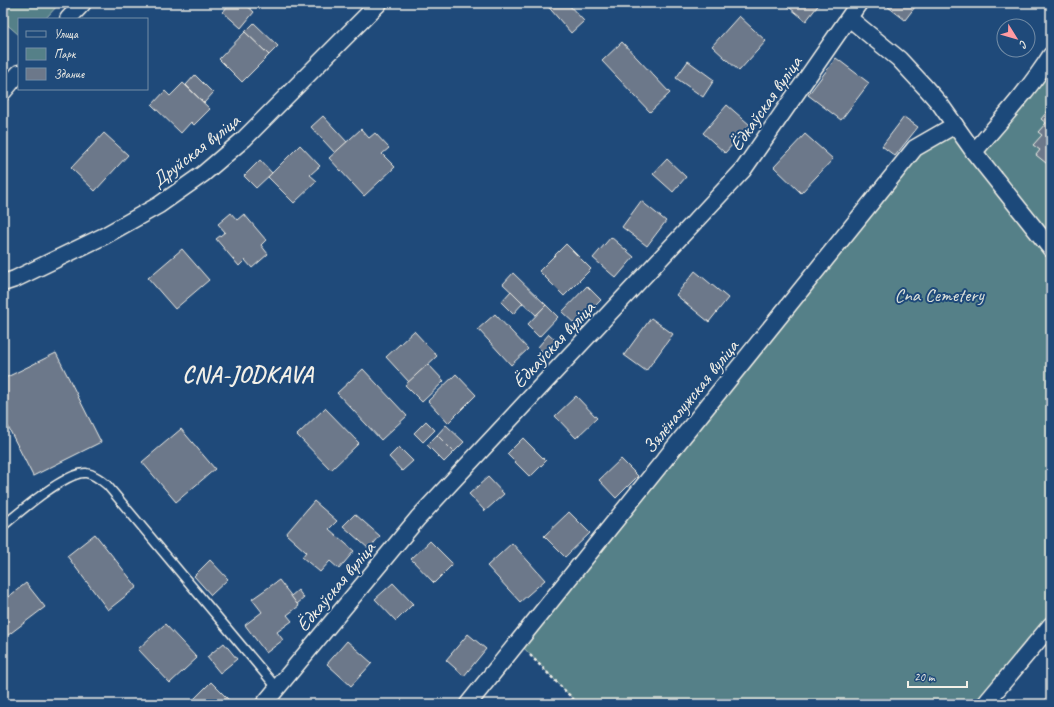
<svg xmlns="http://www.w3.org/2000/svg" width="1054" height="707" font-family="Caveat,sans-serif">
<rect width="100%" height="100%" fill="#1f4a7a"/>
<filter id="ink" filterUnits="userSpaceOnUse"><feTurbulence type="fractalNoise" baseFrequency=".025" numOctaves="2"/><feDisplacementMap in="SourceGraphic" scale="8" xChannelSelector="R" yChannelSelector="G"/><feConvolveMatrix kernelMatrix="1 2 1 2 8 2 1 2 1" color-interpolation-filters="sRGB"/></filter>
<g filter="url(#ink)">
<g fill="#558088" stroke="#a4b8b8">
<polygon points="3,3 60,3 45,19 19,19 19,35 3,21"/>
<polygon points="1051,55 1051,249 979,159 1051,263 1051,625 985,704 578,704 518,642 915,148 955,125 974,151"/>
</g>
<g fill="#6c788a" stroke="#f4f1e8">
<polygon points="230,3 244,3 254,12 241,28 223,12"/>
<polygon points="545,3 567,3 584,21 571,33"/>
<polygon points="786,3 820,3 806,21 785,4"/>
<polygon points="883,3 918,3 905,20"/>
<polygon points="739,16 766,41 739,71 712,46"/>
<polygon points="254,23 278,46 269,55 245,32"/>
<polygon points="245,32 269,55 242,82 219,59"/>
<polygon points="622,42 670,93 650,112 602,61"/>
<polygon points="836,58 869,83 841,120 808,95"/>
<polygon points="688,61 714,80 703,97 676,78"/>
<polygon points="195,75 213,93 204,103 186,85"/>
<polygon points="183,83 210,109 194,125 191,122 181,133 152,105 165,91 170,96"/>
<polygon points="727,105 750,125 725,153 703,133"/>
<polygon points="1051,107 1051,167 1036,155 1040,150 1033,145 1042,135 1038,132 1046,123 1041,119"/>
<polygon points="323,116 347,142 335,153 311,127"/>
<polygon points="904,117 918,127 895,156 882,146"/>
<polygon points="361,129 369,138 375,133 389,148 382,154 395,167 364,196 329,158"/>
<polygon points="104,133 128,155 95,191 71,168"/>
<polygon points="805,134 833,159 801,193 774,167"/>
<polygon points="300,145 320,166 310,175 317,181 294,203 268,177"/>
<polygon points="667,159 686,177 673,192 653,174"/>
<polygon points="260,160 272,173 256,188 244,176"/>
<polygon points="641,201 666,221 647,246 622,227"/>
<polygon points="231,213 237,220 244,214 266,240 261,245 268,254 252,268 245,260 239,266 216,239 225,232 218,224"/>
<polygon points="611,237 634,257 616,278 593,258"/>
<polygon points="566,244 591,269 564,296 539,271"/>
<polygon points="182,249 209,280 175,309 148,278"/>
<polygon points="695,271 728,298 709,322 676,295"/>
<polygon points="513,273 546,305 536,315 503,284"/>
<polygon points="587,286 601,300 576,325 562,312"/>
<polygon points="511,291 523,303 513,314 501,302"/>
<polygon points="546,305 558,317 539,337 527,325"/>
<polygon points="495,314 528,349 511,365 478,329"/>
<polygon points="651,318 673,334 646,371 624,355"/>
<polygon points="414,331 437,356 409,382 386,357"/>
<polygon points="549,334 560,344 548,357 538,347"/>
<polygon points="56,353 101,442 33,476 3,417 3,379"/>
<polygon points="428,364 444,381 422,402 405,385"/>
<polygon points="363,369 407,416 381,440 337,393"/>
<polygon points="456,374 476,395 448,423 428,401"/>
<polygon points="576,396 597,418 576,438 555,416"/>
<polygon points="325,408 359,443 331,470 297,435"/>
<polygon points="426,421 435,430 423,442 414,433"/>
<polygon points="446,425 464,442 454,452 437,435"/>
<polygon points="181,429 215,469 176,502 142,462"/>
<polygon points="437,435 454,452 444,462 427,445"/>
<polygon points="523,438 546,461 530,477 507,454"/>
<polygon points="399,447 413,461 402,471 389,457"/>
<polygon points="621,459 638,476 616,498 599,480"/>
<polygon points="488,477 504,494 485,511 469,494"/>
<polygon points="314,501 337,521 329,529 354,551 339,569 330,561 320,572 302,557 306,552 286,534"/>
<polygon points="569,512 590,533 565,557 544,536"/>
<polygon points="355,514 380,536 369,549 343,526"/>
<polygon points="95,534 137,587 108,610 67,556"/>
<polygon points="430,541 453,564 434,583 411,559"/>
<polygon points="512,543 545,580 520,602 487,566"/>
<polygon points="210,560 228,579 211,595 194,576"/>
<polygon points="279,580 299,606 287,615 292,621 277,632 283,640 266,653 245,625 262,612 252,599"/>
<polygon points="26,583 45,607 3,639 3,601"/>
<polygon points="393,583 413,604 396,621 375,599"/>
<polygon points="298,590 304,598 297,604 291,596"/>
<polygon points="165,624 197,658 170,683 138,649"/>
<polygon points="468,634 486,649 464,676 446,660"/>
<polygon points="347,641 372,663 351,686 327,664"/>
<polygon points="224,643 237,659 220,673 207,657"/>
<polygon points="211,682 233,704 189,704"/>
</g>
<g fill="none" stroke-linecap="round" stroke-linejoin="round">
<defs>
<path id="service" d="M3 526C18 513 67 471 86 473 94 474 101 480 107 485L277 688"/>
<g id="minor">
<polyline points="849,18 899,59 925,87 940,104 974,152 1051,249"/>
<polyline points="68,19 83,3"/>
<polyline points="3,92 19,73"/>
<path d="M974 152C1001 120 1029 90 1051 55"/>
<polyline points="3,283 15,279 104,236 159,205 203,174 244,139 379,3"/>
<polyline points="264,704 418,518 743,170 859,3"/>
<polyline points="468,704 915,148 955,125"/>
<polyline points="985,704 1051,625"/>
</g>
</defs>
<use href="#service" stroke="#f4f1e8" stroke-width="11"/>
<use href="#minor" stroke="#f4f1e8" stroke-width="19"/>
<polyline stroke="#f4f1e8" stroke-width="2.5" stroke-dasharray="3 3" stroke-linecap="butt" points="530,655 578,704"/>
<use href="#service" stroke="#1f4a7a" stroke-width="8"/>
<use href="#minor" stroke="#1f4a7a" stroke-width="16"/>
</g>
</g>
<g text-anchor="middle" stroke-width="4" stroke-linejoin="round" paint-order="stroke">
<g font-size="19" fill="#f4f1e8" stroke="#1f4a7a">
<text transform="translate(765 103) rotate(-55)" y="7">Ёдкаўская вуліца</text>
<text transform="translate(195 150) rotate(-38)" y="7">Друйская вуліца</text>
<text transform="translate(553 344) rotate(-47)" y="7">Ёдкаўская вуліца</text>
<text transform="translate(690 396) rotate(-51)" y="7">Зялёналужская вуліца</text>
<text transform="translate(335 586) rotate(-50)" y="7">Ёдкаўская вуліца</text>
</g>
<g font-size="19" fill="#dce0da" stroke="#1f4a7a">
<text x="939" y="301">Cna Cemetery</text>
</g>
<g font-size="23" font-weight="bold" letter-spacing="1" fill="#f4f1e8" stroke="#1f4a7a">
<text x="248" y="382">CNA-JODKAVA</text>
</g>
</g>
<rect width="1054" height="707" fill="none" stroke="#1f4a7a" stroke-width="16"/>
<rect x="8" y="8" width="1038" height="691" fill="none" stroke="#f4f1e8" stroke-width="1.5" filter="url(#ink)"/>
<rect x="18" y="18" width="130" height="72" fill="#1f4a7a" stroke="#748da6"/>
<rect x="26" y="31" width="20" height="6" fill="#1f4a7a" stroke="#748da6"/>
<text x="54" y="38" font-size="12" fill="#f4f1e8">Улица</text>
<rect x="26" y="48" width="20" height="12" fill="#558088" stroke="#748da6"/>
<text x="54" y="58" font-size="12" fill="#f4f1e8">Парк</text>
<rect x="26" y="68" width="20" height="12" fill="#6c788a" stroke="#748da6"/>
<text x="54" y="78" font-size="12" fill="#f4f1e8">Здание</text>
<g transform="translate(1016 38) rotate(127)"><circle r="19" fill="#1f4a7a" stroke="#748da6"/>
<path d="M0-3L7 15L0 10L-7 15Z" fill="#ff9aa2"/>
<text y="-6" font-size="11" font-weight="bold" text-anchor="middle" fill="#f4f1e8">С</text>
</g>
<path d="M908 681v6h59v-6" fill="none" stroke="#f4f1e8" stroke-width="2"/>
<text x="914" y="681" font-size="12" fill="#f4f1e8" stroke="#1f4a7a" stroke-width="3" paint-order="stroke">20 m</text>
</svg>
